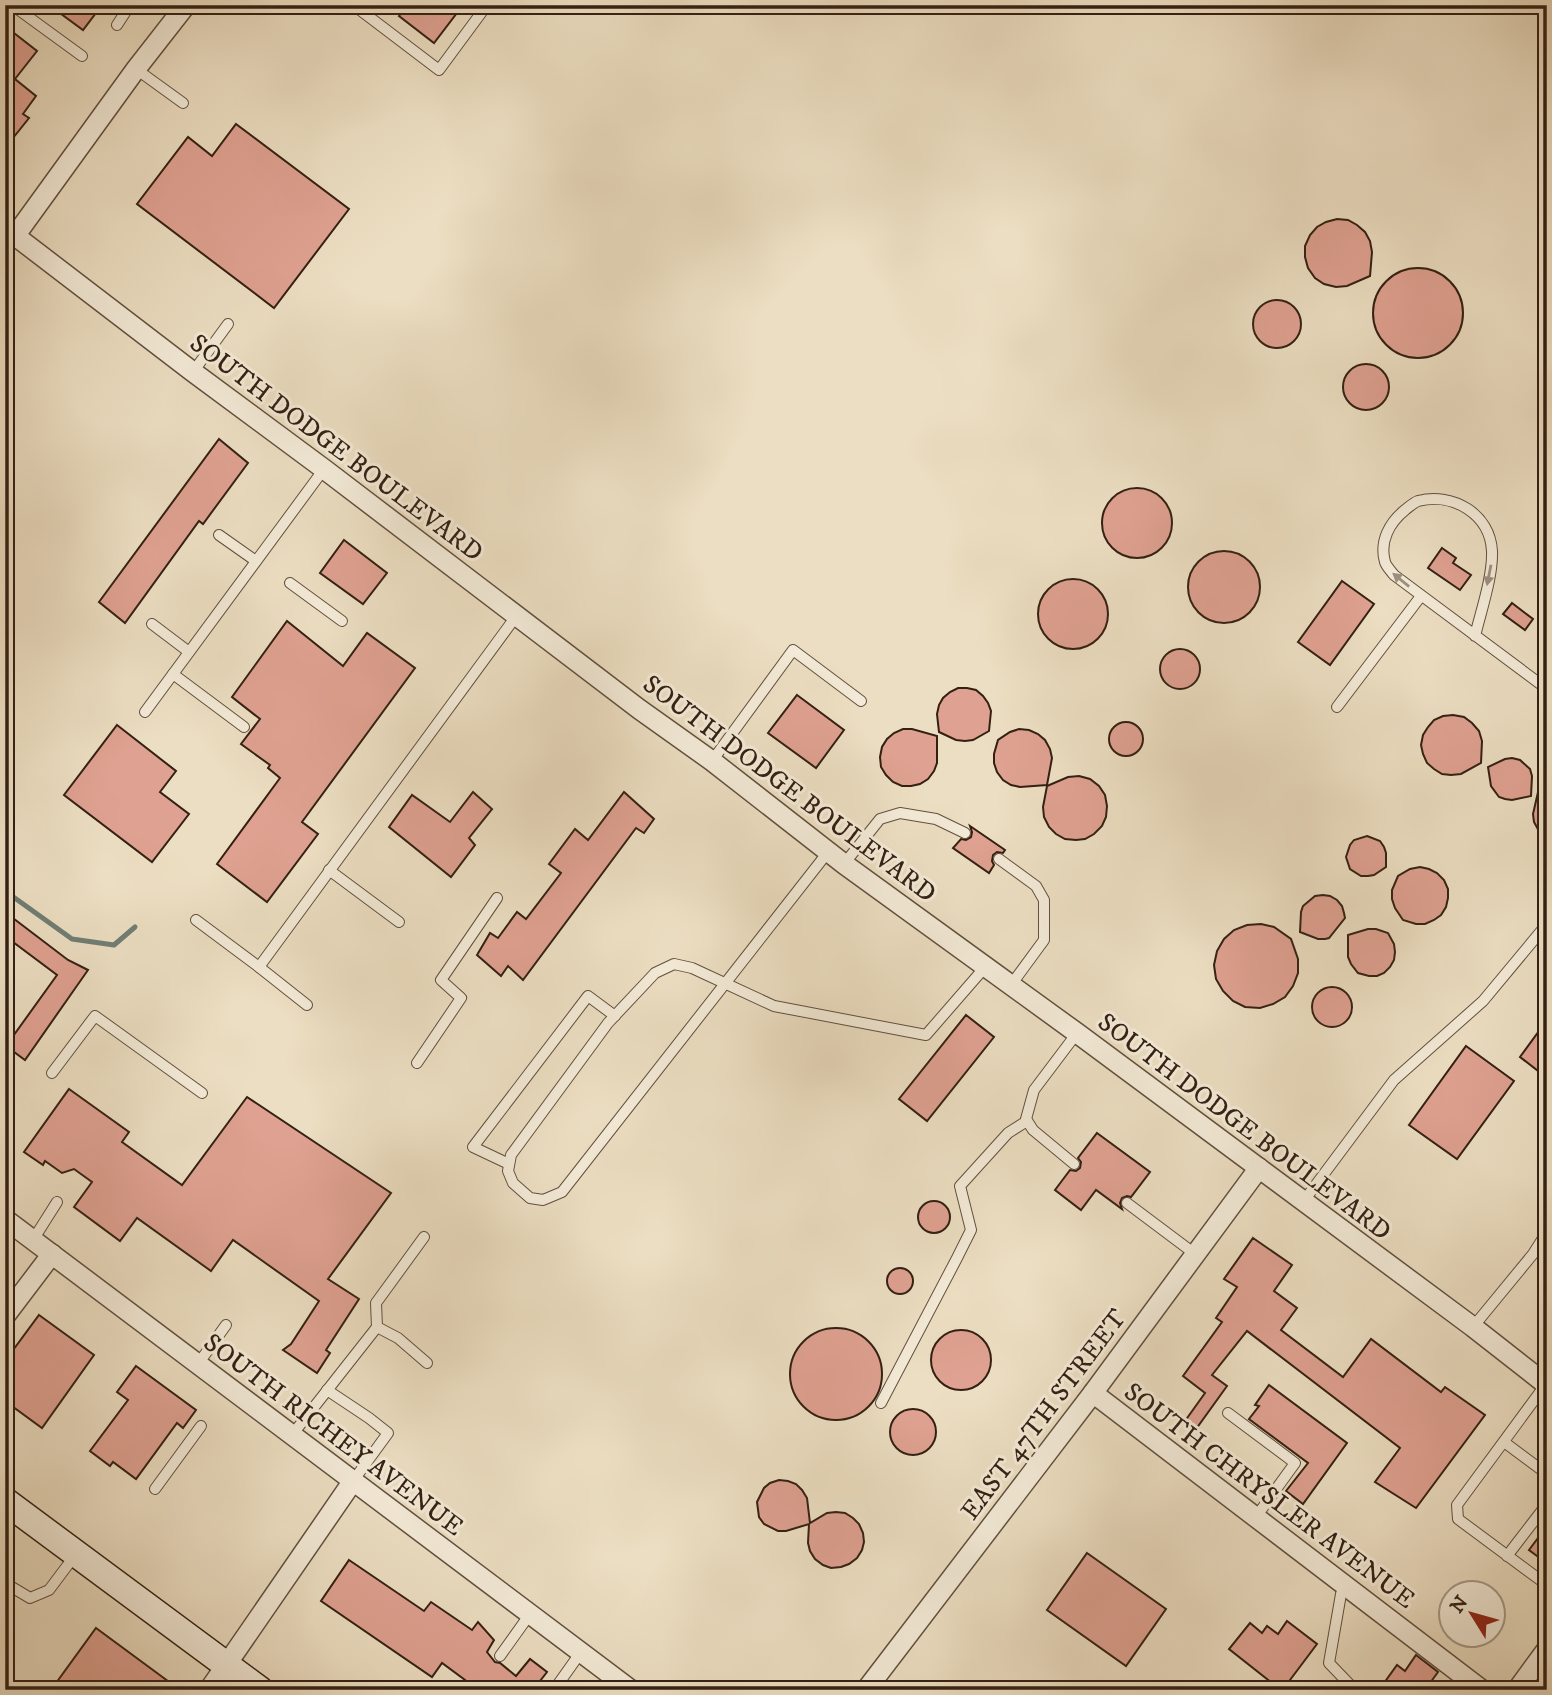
<svg xmlns="http://www.w3.org/2000/svg" width="1552" height="1695" font-family="'IM FELL DW Pica',serif">
<rect width="100%" height="100%" fill="#ecdec2"/>
<filter id="stains"><feTurbulence type="fractalNoise" baseFrequency=".00286" numOctaves="4"/><feColorMatrix values="0 0 0 0 .2 0 0 0 0 .09 0 0 0 0 .02 0 0 0 .5 -.17"/></filter>
<radialGradient id="worn" r=".72"><stop offset=".6" stop-color="#630" stop-opacity="0"/><stop offset="1" stop-color="#630" stop-opacity=".3"/></radialGradient>
<g fill="none" stroke-linecap="round" stroke-linejoin="round">
<polyline stroke="#707e75" stroke-width="5" points="5,891 72,939 114,945 135,927"/>
</g>
<g fill="#dfa191" stroke="#332013" stroke-width="2">
<polygon points="49,5 102,5 83,30"/>
<polygon points="407,5 463,5 434,43 399,16"/>
<polygon points="5,26 37,51 15,79 36,96 23,114 29,118 5,148"/>
<polygon points="236,124 349,209 274,308 137,204 188,137 212,156"/>
<polygon points="1337,219 1348,220 1357,225 1365,232 1370,241 1372,252 1370,276 1347,286 1336,287 1324,284 1315,278 1308,268 1305,257 1305,246 1310,235 1317,227 1326,222"/>
<circle cx="1418" cy="313" r="45"/>
<circle cx="1277" cy="324" r="24"/>
<circle cx="1366" cy="387" r="23"/>
<polygon points="219,439 248,463 203,524 199,521 125,623 99,602"/>
<circle cx="1137" cy="523" r="35"/>
<polygon points="344,540 387,573 363,604 320,573"/>
<polygon points="1442,548 1456,558 1453,563 1471,575 1460,590 1428,568"/>
<circle cx="1224" cy="587" r="36"/>
<circle cx="1073" cy="614" r="35"/>
<polygon points="1342,581 1374,604 1330,665 1298,642"/>
<polygon points="1512,603 1533,619 1525,630 1503,614"/>
<polygon points="287,621 343,666 367,633 415,668 302,822 318,834 267,902 217,864 280,778 268,768 270,765 241,744 260,719 232,697"/>
<circle cx="1180" cy="669" r="20"/>
<polygon points="958,688 967,688 976,690 983,696 988,703 991,711 989,731 973,740 965,741 956,740 939,732 937,714 939,705 943,698 950,692"/>
<polygon points="797,695 844,730 816,768 768,733"/>
<polygon points="1453,715 1464,717 1472,723 1479,731 1482,741 1481,763 1461,774 1451,775 1442,774 1434,769 1427,763 1423,754 1421,745 1423,735 1428,727 1434,720 1443,716"/>
<circle cx="1126" cy="739" r="17"/>
<polygon points="117,725 176,771 160,792 189,814 152,862 64,795"/>
<polygon points="903,729 912,729 937,736 937,763 934,771 928,779 920,784 911,786 902,786 893,782 886,775 881,767 880,757 882,747 887,739 894,733"/>
<polygon points="1019,729 1029,730 1038,734 1045,740 1050,749 1052,758 1047,785 1020,787 1011,785 1003,780 997,772 994,763 994,754 998,740 1010,732"/>
<polygon points="1512,758 1520,760 1530,769 1532,776 1531,796 1512,800 1505,799 1499,797 1491,786 1488,767 1505,759"/>
<polygon points="1079,776 1090,779 1099,786 1105,795 1107,806 1106,817 1102,826 1094,834 1085,839 1076,840 1065,839 1056,834 1049,827 1044,817 1043,807 1047,786 1068,777"/>
<polygon points="1541,779 1547,779 1547,846 1534,822 1533,814"/>
<polygon points="473,792 492,809 469,838 475,845 451,877 389,827 412,795 450,822"/>
<polygon points="624,792 654,819 644,833 636,828 523,980 508,966 501,976 477,955 490,933 498,938 517,912 526,919 561,873 549,864 575,829 588,840"/>
<polygon points="970,826 1005,850 1003,853 997,852 993,855 992,861 994,865 989,873 953,848 961,839 966,840 971,837 972,832"/>
<polygon points="1367,836 1380,841 1384,847 1386,853 1386,867 1374,875 1368,876 1361,876 1350,869 1346,857 1350,845 1354,840"/>
<polygon points="1420,867 1429,869 1437,873 1444,880 1448,889 1448,898 1446,907 1441,915 1434,920 1425,924 1416,924 1403,920 1395,908 1392,899 1392,890 1398,876 1410,869"/>
<polygon points="1323,895 1330,896 1337,900 1342,906 1344,913 1345,918 1329,938 1325,939 1318,939 1300,932 1301,912 1303,906 1315,896"/>
<polygon points="5,912 68,960 88,970 25,1060 6,1046 57,975 5,936"/>
<polygon points="1261,924 1274,927 1291,939 1298,959 1298,973 1293,986 1285,997 1273,1004 1260,1008 1245,1007 1233,1001 1223,991 1216,979 1214,965 1217,951 1224,939 1234,930 1247,925"/>
<polygon points="1368,929 1376,929 1388,933 1394,944 1395,952 1394,960 1390,967 1384,973 1377,976 1369,976 1358,973 1351,964 1348,957 1348,935"/>
<circle cx="1332" cy="1007" r="20"/>
<polygon points="966,1015 994,1037 927,1121 899,1099"/>
<polygon points="1547,1020 1547,1067 1542,1074 1520,1057"/>
<polygon points="1466,1046 1514,1081 1457,1159 1409,1125"/>
<polygon points="69,1089 129,1132 122,1142 182,1185 247,1097 391,1193 328,1279 359,1299 326,1350 330,1353 317,1373 283,1350 291,1344 319,1301 233,1240 211,1271 137,1218 120,1241 74,1207 92,1182 74,1169 62,1173 45,1161 43,1165 24,1152"/>
<polygon points="1097,1133 1150,1172 1131,1197 1127,1196 1122,1198 1120,1203 1122,1209 1096,1190 1081,1210 1055,1190 1070,1170 1076,1171 1080,1168 1081,1162 1078,1158"/>
<circle cx="934" cy="1217" r="16"/>
<polygon points="1253,1238 1292,1265 1274,1291 1297,1308 1281,1330 1343,1377 1371,1339 1441,1392 1445,1387 1485,1415 1416,1508 1375,1482 1400,1448 1247,1331 1212,1375 1227,1386 1196,1429 1185,1421 1205,1393 1183,1376 1222,1322 1216,1318 1237,1287 1224,1279"/>
<circle cx="900" cy="1281" r="13"/>
<polygon points="39,1315 94,1355 42,1428 5,1401 5,1361"/>
<circle cx="836" cy="1374" r="46"/>
<circle cx="961" cy="1360" r="30"/>
<polygon points="136,1366 196,1410 183,1428 177,1423 136,1479 113,1462 110,1466 90,1451 128,1400 117,1392"/>
<polygon points="1269,1385 1347,1443 1303,1504 1286,1491 1308,1463 1249,1419 1259,1406 1255,1405"/>
<circle cx="913" cy="1432" r="23"/>
<polygon points="779,1480 788,1481 796,1484 802,1490 807,1498 810,1523 827,1513 836,1512 845,1513 853,1518 859,1524 863,1533 864,1542 862,1550 857,1558 849,1564 841,1567 831,1568 823,1565 815,1559 810,1551 808,1543 809,1524 786,1531 778,1531 764,1524 759,1517 757,1502 764,1488 770,1483"/>
<polygon points="1547,1526 1547,1552 1541,1559 1529,1550"/>
<polygon points="1087,1553 1166,1609 1126,1666 1047,1610"/>
<polygon points="349,1560 424,1611 431,1602 472,1630 478,1622 494,1640 487,1652 495,1662 500,1663 516,1676 530,1659 547,1672 533,1690 458,1690 465,1680 442,1663 432,1677 321,1601"/>
<polygon points="1287,1621 1317,1644 1290,1680 1302,1690 1281,1690 1229,1649 1250,1623 1262,1633 1267,1626 1278,1634"/>
<polygon points="96,1628 180,1690 51,1690"/>
<polygon points="1416,1655 1438,1672 1425,1690 1379,1690 1397,1665 1405,1671"/>
</g>
<g fill="none" stroke-linecap="round" stroke-linejoin="round">
<defs>
<g id="service">
<polyline points="12,5 82,56"/>
<polyline points="353,5 364,13"/>
<polyline points="370,5 364,13 439,70 487,5"/>
<polyline points="117,25 130,5"/>
<polyline points="136,69 183,103"/>
<polyline points="193,372 228,324"/>
<polyline points="219,535 256,561"/>
<polyline points="290,583 342,621"/>
<polyline points="152,624 189,652"/>
<path d="M1475 636C1481 611 1493 576 1492 551 1490 514 1453 492 1418 501 1413 503 1409 507 1405 510 1390 522 1379 541 1385 562 1386 566 1391 571 1394 575L1547 689"/>
<polyline points="173,674 244,727"/>
<polyline points="1337,707 1421,596"/>
<polyline points="145,712 324,469"/>
<polyline points="712,761 793,650 861,701"/>
<path d="M828 852C740 966 651 1079 562 1192L543 1200 530 1198 513 1183 508 1171 511 1155 608 1023 655 973 674 964 692 968 774 1006 926 1035 986 966"/>
<polyline points="999,859 1036,886 1044,900 1044,940 1011,985"/>
<polyline points="844,864 880,819 900,813 936,819 965,833"/>
<polyline points="329,870 399,922"/>
<polyline points="196,920 259,967 517,615"/>
<polyline points="259,967 307,1005"/>
<polyline points="417,1063 461,998 441,980 497,898"/>
<polyline points="52,1073 95,1016 202,1093"/>
<polyline points="509,1164 473,1147 588,996 615,1016"/>
<polyline points="1074,1164 1033,1130 1026,1119 1034,1090 1077,1033"/>
<polyline points="1303,1202 1394,1080 1483,1001 1547,924"/>
<polyline points="1127,1203 1195,1254"/>
<polyline points="33,1240 57,1202"/>
<polyline points="377,1327 376,1303 424,1237"/>
<polyline points="1473,1327 1533,1254 1547,1232"/>
<polyline points="198,1364 226,1325"/>
<polyline points="1546,1384 1457,1505 1458,1519 1547,1585"/>
<polyline points="327,1390 369,1418 388,1433 353,1481"/>
<polyline points="881,1403 957,1258 971,1230 960,1186 1008,1133 1027,1121"/>
<polyline points="1228,1413 1295,1463 1256,1517"/>
<polyline points="292,1435 377,1327 398,1338 427,1363"/>
<polyline points="1504,1442 1547,1474"/>
<polyline points="155,1489 201,1426"/>
<polyline points="1507,1556 1547,1504"/>
<polyline points="5,1583 30,1598 49,1590 76,1554"/>
<polyline points="1347,1586 1341,1594 1329,1663 1354,1689"/>
<polyline points="500,1656 530,1614"/>
<polyline points="396,1690 399,1686"/>
<polyline points="554,1690 581,1652"/>
</g>
<g id="minor">
<polyline points="5,228 193,372 324,469 639,709 712,761 844,864 1077,1033 1473,1327 1547,1385"/>
<polyline points="15,236 136,69 186,5"/>
<polyline points="5,1219 631,1690"/>
<polyline points="5,1316 52,1254"/>
<polyline points="1093,1393 1482,1690"/>
<polyline points="209,1690 353,1481"/>
<polyline points="866,1690 1093,1393 1259,1168"/>
<polyline points="1517,1690 1547,1649"/>
</g>
<polyline id="secondary" points="5,1501 260,1690"/>
</defs>
<use href="#service" stroke="#61503f" stroke-width="12"/>
<use href="#minor" stroke="#61503f" stroke-width="22"/>
<use href="#secondary" stroke="#332013" stroke-width="29"/>
<use href="#service" stroke="#f3ead7" stroke-width="10"/>
<use href="#minor" stroke="#f3ead7" stroke-width="19"/>
<use href="#secondary" stroke="#f3ead7" stroke-width="26"/>
</g>
<defs><path id="oneway-solid" d="M-6-.8H1V-3.2L6.5 0L1 3.2V.8H-6Z" transform="scale(1.75)"/></defs>
<g fill="#9d8f7f">
<use href="#oneway-solid" transform="translate(1489 575) rotate(101)"/>
<use href="#oneway-solid" transform="translate(1401 580) rotate(-141)"/>
</g>
<g text-anchor="middle" stroke-width="6" stroke-linejoin="round" paint-order="stroke">
<g font-size="26" fill="#332013" stroke="#f3ead7">
<text transform="translate(337 447) rotate(37)" y="9">SOUTH DODGE BOULEVARD</text>
<text transform="translate(790 788) rotate(37)" y="9">SOUTH DODGE BOULEVARD</text>
<text transform="translate(1245 1126) rotate(37)" y="9">SOUTH DODGE BOULEVARD</text>
<text transform="translate(1043 1414) rotate(-53)" y="9">EAST 47TH STREET</text>
<text transform="translate(334 1434) rotate(37)" y="9">SOUTH RICHEY AVENUE</text>
<text transform="translate(1270 1495) rotate(37)" y="9">SOUTH CHRYSLER AVENUE</text>
</g>
</g>
<rect width="1552" height="1695" fill="none" stroke="#ecdec2" stroke-width="28"/>
<rect x="7" y="7" width="1538" height="1681" fill="none" stroke="#332013" stroke-width="3.5"/>
<rect x="14" y="14" width="1524" height="1667" fill="none" stroke="#332013" stroke-width="2"/>
<g transform="translate(1472 1614) rotate(307)"><circle r="33" fill="#f3ead7" stroke="#a69989" stroke-width="2"/>
<path d="M0-5L12 26L0 18L-12 26Z" fill="#8f2418"/>
<text y="-10" font-size="19" font-weight="bold" text-anchor="middle" fill="#332013">N</text>
</g>
<rect width="100%" height="100%" filter="url(#stains)"/>
<rect width="100%" height="100%" fill="url(#worn)"/>
</svg>
